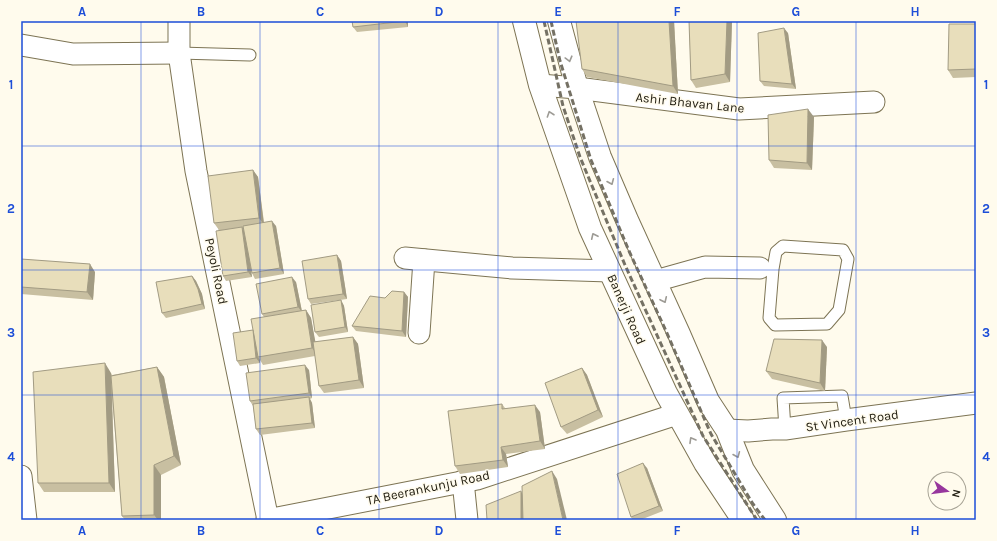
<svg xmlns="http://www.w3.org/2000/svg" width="997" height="541" font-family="Karla,sans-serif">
<rect width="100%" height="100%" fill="#fffbed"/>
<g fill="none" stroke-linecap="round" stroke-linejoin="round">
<defs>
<g id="lane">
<polyline points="179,53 250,55"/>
<polygon points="783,246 843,250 848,259 839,310 827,324 775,325 769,318 773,269 776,252"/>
<polyline points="785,429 783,398 842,396 846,420"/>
</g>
<g id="street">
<polyline points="179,21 179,53 196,171 268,520"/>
<polyline points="21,45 73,54 179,53"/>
<polyline points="540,85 577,88 739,109 874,102"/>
<polyline points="405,258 512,268 610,271"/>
<polyline points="655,281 705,267 760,268"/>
<polyline points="419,333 424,260"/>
<polyline points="727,430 748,431 772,429 785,429 846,420 976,403"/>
<polyline points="21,476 26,520"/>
<polyline points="463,481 467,520"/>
<polyline points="267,520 477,479 677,414"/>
</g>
<g id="primary">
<polyline points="524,21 540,85 590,228 666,393 705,463 743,520"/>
<polyline points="559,21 577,88 600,157 627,220 679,334 708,401 727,430 743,470 775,520"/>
</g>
</defs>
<use href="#lane" stroke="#7d7454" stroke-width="13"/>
<use href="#street" stroke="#7d7454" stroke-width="23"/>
<use href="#primary" stroke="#7d7454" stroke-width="24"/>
<use href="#lane" stroke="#fff" stroke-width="11"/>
<use href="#street" stroke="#fff" stroke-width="21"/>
<use href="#primary" stroke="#fff" stroke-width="22"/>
<g stroke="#757164" stroke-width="3" stroke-dasharray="6 3" stroke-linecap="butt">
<polyline points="544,21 563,106 580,157 625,265 703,436 757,520"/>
<polyline points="551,21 560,61 591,160 629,251 666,331 711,434 753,504 765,520"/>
</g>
</g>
<g fill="#c8bfa1">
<polygon points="352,21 408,21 408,27 357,32 353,27"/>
<polygon points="674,21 678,94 587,77 582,69"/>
<polygon points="689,21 732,21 730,82 696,88 691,80"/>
<polygon points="976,24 976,77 953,78 948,70"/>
<polygon points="788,33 796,89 764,86 760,81"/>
<polygon points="814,117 812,170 774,168 769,160"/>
<polygon points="253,170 258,177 264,222 276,226 284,274 255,279 252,273 251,270 252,277 226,281 223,276 219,230 214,223"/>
<polygon points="337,255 341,261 347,299 311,304 308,299"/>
<polygon points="21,259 95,272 93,300 21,294"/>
<polygon points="192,276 196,281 202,294 205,309 166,318 162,313"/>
<polygon points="296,282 302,311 306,310 311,318 315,342 353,337 358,344 364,388 324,393 319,386 315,356 263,365 260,360 260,363 240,366 237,361 253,330 264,317 262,314"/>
<polygon points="404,292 408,297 406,337 356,331 352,326 385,298"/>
<polygon points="341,300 344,306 348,332 319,337 315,332"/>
<polygon points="827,347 825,391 772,379 766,371"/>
<polygon points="157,367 164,377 181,465 161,475 161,520 125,520 122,516 112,397 115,492 44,492 38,483 111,373 112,375"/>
<polygon points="582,368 587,375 603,417 567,434 561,427"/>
<polygon points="309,370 312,398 310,399 312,403 315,428 260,435 256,429 253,406 250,401"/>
<polygon points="502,404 505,408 540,412 545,449 506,454 508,467 460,474 455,466"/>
<polygon points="647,468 663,511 640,520 633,520 631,517"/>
</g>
<g fill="#a29b83">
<polygon points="405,21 408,21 408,27"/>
<polygon points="669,21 674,21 678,94 673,86"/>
<polygon points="727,21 732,21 730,82 725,74"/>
<polygon points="784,28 788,33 796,89 792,84"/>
<polygon points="808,109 814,117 812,170 807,163"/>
<polygon points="253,170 258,177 264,225 259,218"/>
<polygon points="272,221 276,226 284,274 280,268"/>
<polygon points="242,227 246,232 252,277 248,272"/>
<polygon points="337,255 341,261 347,299 343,294"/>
<polygon points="90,264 95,272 93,300 87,292"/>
<polygon points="192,276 196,281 202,294 205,309 202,304"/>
<polygon points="292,277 296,282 302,312 298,307"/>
<polygon points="404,292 408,297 406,337 402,331"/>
<polygon points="341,300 344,306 348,332 345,327"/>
<polygon points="306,310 311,318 318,356 312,348"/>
<polygon points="253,330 256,336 258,357 260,360 260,363 256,358"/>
<polygon points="353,337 358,344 364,388 359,380"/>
<polygon points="822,340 827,347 825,391 820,383"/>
<polygon points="105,363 111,373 115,492 109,483"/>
<polygon points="305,365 309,370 312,398 309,393"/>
<polygon points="157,367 164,377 181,465 174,456"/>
<polygon points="582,368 587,375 603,417 598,410"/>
<polygon points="309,397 312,403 315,428 312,423"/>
<polygon points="535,405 540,412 545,449 540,441"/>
<polygon points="501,447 506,454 508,467 503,460"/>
<polygon points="643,463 647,468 663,511 659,506"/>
<polygon points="154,465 161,475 161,520 158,520 154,515"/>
<polygon points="552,471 557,479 567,520 563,520"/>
<polygon points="521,491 524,497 525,520 521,520"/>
</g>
<g fill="#e8debb" stroke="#a29b83">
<polygon points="352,21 405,21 353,27"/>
<polygon points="576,21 669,21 673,86 582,69"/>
<polygon points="689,21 727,21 725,74 691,80"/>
<polygon points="949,24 976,24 976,69 948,70"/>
<polygon points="784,28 792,84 760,81 758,33"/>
<polygon points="808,109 807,163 769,160 768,115"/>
<polygon points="253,170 259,218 214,223 208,176"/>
<polygon points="272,221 280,268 252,273 243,226"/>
<polygon points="242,227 248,272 223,276 216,231"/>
<polygon points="337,255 343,294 308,299 302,261"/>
<polygon points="21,259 90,264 87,292 21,287"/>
<polygon points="192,276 198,289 202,304 162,313 156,282"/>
<polygon points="292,277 298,307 262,314 256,284"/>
<polygon points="392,291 404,292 402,331 352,326 370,296 385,298"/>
<polygon points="341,300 345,327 315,332 311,305"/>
<polygon points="306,310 312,348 258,357 251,319"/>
<polygon points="253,330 256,358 237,361 233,333"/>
<polygon points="353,337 359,380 319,386 313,342"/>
<polygon points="774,339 822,340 820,383 766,371"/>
<polygon points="105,363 109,483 38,483 33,372"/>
<polygon points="305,365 309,393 250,401 246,373"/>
<polygon points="157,367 174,456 154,465 154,515 122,516 111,376"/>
<polygon points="582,368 598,410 561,427 545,383"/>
<polygon points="309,397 312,423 256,429 253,404"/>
<polygon points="502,404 502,409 535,405 540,441 501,447 503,460 455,466 448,411"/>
<polygon points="643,463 659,506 631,517 617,474"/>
<polygon points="552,471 563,520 523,520 522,486"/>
<polygon points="521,491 521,520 487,520 486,505"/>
</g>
<defs><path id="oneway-chevron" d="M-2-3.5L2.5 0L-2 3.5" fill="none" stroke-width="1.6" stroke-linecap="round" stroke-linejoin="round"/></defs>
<g stroke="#9d9b95">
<use href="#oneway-chevron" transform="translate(569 59) rotate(75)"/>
<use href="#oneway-chevron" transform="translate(550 114) rotate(-109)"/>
<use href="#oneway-chevron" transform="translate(611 182) rotate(67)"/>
<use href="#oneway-chevron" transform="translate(594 236) rotate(-115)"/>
<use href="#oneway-chevron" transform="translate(664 300) rotate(65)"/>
<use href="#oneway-chevron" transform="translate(692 440) rotate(-120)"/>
<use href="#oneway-chevron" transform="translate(737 455) rotate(67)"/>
</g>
<path fill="none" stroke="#1d4ed8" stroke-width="1" stroke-opacity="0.55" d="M141 21V520M260 21V520M379 21V520M498 21V520M618 21V520M737 21V520M856 21V520M21 146H976M21 270H976M21 395H976"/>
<g text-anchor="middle" stroke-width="3" stroke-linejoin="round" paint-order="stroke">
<g font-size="13" fill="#252114" stroke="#fffbed">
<text transform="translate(690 102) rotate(6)" y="5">Ashir Bhavan Lane</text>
<text transform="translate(217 271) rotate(78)" y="5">Peyoli Road</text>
<text transform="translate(627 309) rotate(66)" y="5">Banerji Road</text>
<text transform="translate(852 420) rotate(-8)" y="5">St Vincent Road</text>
<text transform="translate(428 487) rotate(-12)" y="5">TA Beerankunju Road</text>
</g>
</g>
<rect width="997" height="541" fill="none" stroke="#fffbed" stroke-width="44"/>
<g transform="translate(947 491) rotate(104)"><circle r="19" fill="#fffbed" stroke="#a8a496"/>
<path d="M0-3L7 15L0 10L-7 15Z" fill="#97369d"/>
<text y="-6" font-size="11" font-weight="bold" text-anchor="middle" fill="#252114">N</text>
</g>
<rect x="22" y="22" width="953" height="497" fill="none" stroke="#1d4ed8" stroke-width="1.5"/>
<g font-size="13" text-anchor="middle" font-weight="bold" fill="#1d4ed8">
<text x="82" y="16">A</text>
<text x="201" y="16">B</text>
<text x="320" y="16">C</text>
<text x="439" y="16">D</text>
<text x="558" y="16">E</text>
<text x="677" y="16">F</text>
<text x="796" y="16">G</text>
<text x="915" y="16">H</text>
<text x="11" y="89">1</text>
<text x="986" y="89">1</text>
<text x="11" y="213">2</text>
<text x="986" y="213">2</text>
<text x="11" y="337">3</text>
<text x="986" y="337">3</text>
<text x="11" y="461">4</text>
<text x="986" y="461">4</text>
<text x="82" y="535">A</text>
<text x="201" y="535">B</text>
<text x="320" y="535">C</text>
<text x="439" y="535">D</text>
<text x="558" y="535">E</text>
<text x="677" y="535">F</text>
<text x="796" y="535">G</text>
<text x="915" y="535">H</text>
</g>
</svg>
